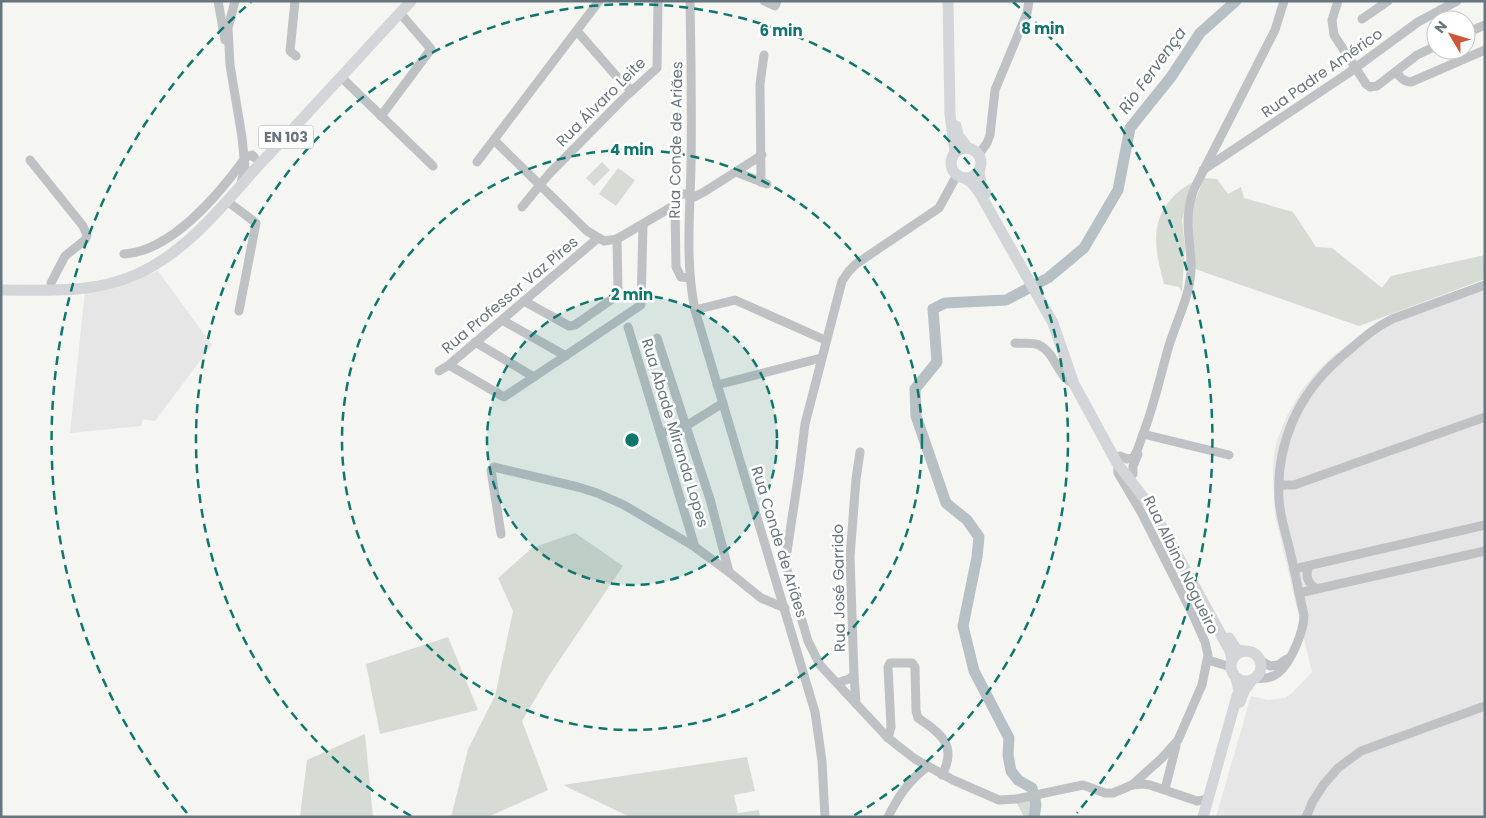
<svg xmlns="http://www.w3.org/2000/svg" width="1486" height="818" font-family="Poppins,sans-serif">
<rect width="100%" height="100%" fill="#f5f5f2"/>
<g fill="#e5e6e5">
<polygon points="158,271 212,345 155,421 143,419 141,426 70,433 85,292 120,285"/>
<polygon points="1485,280 1485,817 1216,817 1251,696 1268,700 1285,698 1292,693 1312,672 1275,515 1273,475 1274,454 1278,438 1287,416 1301,391 1316,373 1331,358 1367,329 1380,320"/>
</g>
<g fill="#d6dbd3">
<polygon points="602,162 610,170 594,186 586,178"/>
<polygon points="618,168 635,180 616,206 599,194"/>
<polygon points="1204,178 1217,179 1228,194 1241,187 1244,198 1293,212 1316,247 1332,248 1382,288 1391,276 1485,255 1485,279 1359,326 1195,269 1191,222 1195,201"/>
<path d="M1191 183 1182 220 1185 247 1182 292 1179 287 1164 284C1156 253 1148 223 1173 197 1178 191 1185 187 1191 183Z"/>
<polygon points="575,533 623,566 550,674 522,721 548,790 488,817 451,817 468,749 495,696 513,611 498,578 532,548"/>
<polygon points="448,637 478,710 380,734 366,664"/>
<polygon points="365,734 373,817 300,817 307,760"/>
<polygon points="747,757 755,791 734,795 738,813 759,810 760,817 630,817 563,785"/>
<polygon points="1041,794 1040,817 1024,817 1017,803"/>
</g>
<g fill="none" stroke-linecap="round" stroke-linejoin="round">
<polyline stroke="#b7c1c5" stroke-width="11" points="1034,817 1036,805 1032,788 1018,780 1011,771 1008,755 1009,738 974,671 963,626 977,557 979,537 967,520 946,503 916,416 915,389 937,362 933,309 945,303 1006,300 1048,278 1084,248 1118,190 1130,128 1171,77 1200,33 1236,1"/>
<g stroke="#bec2c5" stroke-width="9">
<polyline points="218,1 225,40"/>
<polyline points="235,1 228,28 230,65 242,137 245,169 241,183"/>
<polyline points="295,1 290,51 296,56"/>
<path d="M690 1C691 56 692 111 691 166 690 214 685 262 695 310L815 712 822 761 825 817"/>
<polyline points="764,1 775,6 777,1"/>
<polyline points="1338,1 1332,20 1334,35 1366,84 1370,87 1377,86 1417,55 1436,46"/>
<polyline points="1362,19 1388,1"/>
<polyline points="577,31 618,78 632,91"/>
<polyline points="1466,33 1485,25"/>
<path d="M1396 72C1400 77 1404 82 1411 82L1485 50"/>
<polyline points="341,77 433,166"/>
<polyline points="381,116 431,49 400,13"/>
<polyline points="494,140 587,231 604,241 617,239 675,205"/>
<polyline points="979,154 987,143 990,135 995,90 1027,13 1029,1"/>
<polyline points="30,160 83,226 87,235 85,240 65,256 51,283"/>
<polyline points="477,162 599,1"/>
<polyline points="1203,170 1347,74 1418,22 1457,1"/>
<polyline points="736,172 767,184"/>
<polyline points="957,175 939,208 856,264 849,271 842,281 805,424 799,472 786,558 786,566 808,641 820,665 888,738 915,759 953,780 999,800 1016,799 1083,785 1105,793 1113,793 1132,785 1162,758 1178,740 1202,685 1208,655 1205,642 1193,615 1141,512 1118,473 1118,466"/>
<polyline points="761,182 760,84 764,55"/>
<polyline points="690,199 704,192 762,155"/>
<polyline points="227,201 256,223 239,311"/>
<polyline points="522,207 549,174 623,99 657,68 658,1"/>
<path d="M124 254C172 251 220 193 246 157L252 155 255 158"/>
<polyline points="690,278 681,277 676,267 675,205 679,195 682,194 690,194"/>
<polyline points="524,301 569,326 575,325 615,297 618,291 617,239"/>
<polyline points="695,310 735,300 825,340"/>
<polyline points="502,320 566,356"/>
<polyline points="628,327 695,547"/>
<polyline points="657,338 710,499 729,572"/>
<polyline points="475,342 534,377"/>
<path d="M1015 343C1022 344 1032 342 1039 345 1056 353 1057 377 1074 384"/>
<polyline points="449,365 504,397 641,305 643,225"/>
<polyline points="439,371 449,365 598,238"/>
<polyline points="717,385 821,358"/>
<polyline points="661,433 686,426 723,403"/>
<polyline points="1143,434 1229,455"/>
<path d="M1120 456 1127 459 1133 458C1138 451 1140 442 1143 434 1154 406 1160 377 1168 349 1175 324 1189 299 1191 272 1192 241 1182 222 1194 189L1275 30 1284 1"/>
<polyline points="1133,474 1133,466 1138,454"/>
<polyline points="1279,485 1294,485 1485,417"/>
<polyline points="501,534 491,470 494,467 578,487 597,493 624,505 695,547 729,572 761,598 785,608"/>
<path d="M1309 566C1305 576 1307 582 1316 589"/>
<polyline points="1294,569 1485,525"/>
<polyline points="1299,593 1485,551"/>
<polyline points="1208,660 1231,667"/>
<polyline points="1260,660 1270,666 1278,665 1287,659"/>
<polyline points="854,675 856,704"/>
<path d="M1255 678C1263 679 1272 678 1278 673 1291 663 1304 631 1304 615 1299 594 1295 572 1290 551 1286 534 1280 517 1279 499 1276 444 1298 394 1340 358 1357 344 1372 329 1392 319L1485 285"/>
<polyline points="837,683 849,679 854,675 850,557 856,479 860,452"/>
<path d="M888 738 891 727 888 667 890 663H912L915 667 916 711 918 718C940 733 958 745 942 775"/>
<polyline points="1132,785 1144,784 1150,785 1197,801 1203,800 1208,797"/>
<polyline points="1165,789 1176,746"/>
<path d="M888 817C898 797 909 780 927 767"/>
<polyline points="1306,817 1313,801 1324,784 1338,768 1361,751 1485,706"/>
</g>
<g stroke="#d2d6d9" stroke-width="11">
<polyline points="948,1 950,114 955,152"/>
<polyline points="956,126 958,135 968,148"/>
<circle cx="966" cy="163" r="15"/>
<polyline points="979,171 981,184 986,193"/>
<polyline points="964,178 971,182 979,192 1053,323 1074,384 1117,463 1151,507 1230,651 1232,660"/>
<path d="M1 290C48 290 91 294 135 275 186 253 223 205 259 165 310 111 360 56 411 1"/>
<polyline points="1229,638 1237,650 1243,651"/>
<circle cx="1246" cy="666" r="15"/>
<polyline points="1240,702 1244,691 1251,681"/>
<polyline points="1203,817 1237,696 1239,691 1236,678"/>
</g>
</g>
<circle cx="632" cy="440" r="145" fill="#0f766e" fill-opacity=".12"/>
<g fill="none" stroke="#0f766e" stroke-width="2.5" stroke-dasharray="9 6">
<circle cx="632" cy="440" r="145"/>
<circle cx="632" cy="440" r="290"/>
<path d="M411 816A436 436 0 1 1 853 816"/>
<path d="M187 813A581 581 0 0 1 251 2M1013 2A581 581 0 0 1 1077 813"/>
</g>
<g text-anchor="middle" stroke-width="5" stroke-linejoin="round" paint-order="stroke">
<rect fill="#fff" stroke="#959ea5" stroke-width="1" x="258.5" y="125.5" width="55" height="23" rx="4"/>
<g font-size="14" font-weight="bold" fill="#67757f">
<text x="286" y="142">EN 103</text>
</g>
<g font-size="15" fill="#67757f" stroke="#fff">
<text transform="translate(1322 73) rotate(-35)" y="5">Rua Padre Américo</text>
<text transform="translate(601 102) rotate(-45)" y="5">Rua Álvaro Leite</text>
<text transform="translate(676 140) rotate(-89)" y="5">Rua Conde de Ariães</text>
<text transform="translate(510 295) rotate(-40)" y="5">Rua Professor Vaz Pires</text>
<text transform="translate(675 433) rotate(73)" y="5">Rua Abade Miranda Lopes</text>
<text transform="translate(779 542) rotate(73)" y="5">Rua Conde de Ariães</text>
<text transform="translate(1181 565) rotate(64)" y="5">Rua Albino Nogueiro</text>
<text transform="translate(839 588) rotate(-91)" y="5">Rua José Garrido</text>
</g>
<g font-size="16" font-style="italic" fill="#63767c" stroke="#fff">
<text transform="translate(1152 70) rotate(-54)" y="6">Rio Fervença</text>
</g>
</g>
<circle cx="632" cy="440" r="8" fill="#0f766e" stroke="#fff" stroke-width="2.5"/>
<g font-size="15" text-anchor="middle" font-weight="bold" fill="#0f766e" stroke="#fff" stroke-width="5" stroke-linejoin="round" paint-order="stroke">
<text x="1043" y="34">8 min</text>
<text x="781" y="36">6 min</text>
<text x="632" y="155">4 min</text>
<text x="632" y="300">2 min</text>
</g>
<rect width="1486" height="818" fill="none" stroke="#67757f" stroke-width="5"/>
<g transform="translate(1451 35) rotate(308)"><circle r="24" fill="#ffffff" stroke="#c2c8cc"/>
<path d="M0-4L9 19L0 12L-9 19Z" fill="#cd5839"/>
<text y="-8" font-size="14" font-weight="bold" text-anchor="middle" fill="#67757f">N</text>
</g>
</svg>
